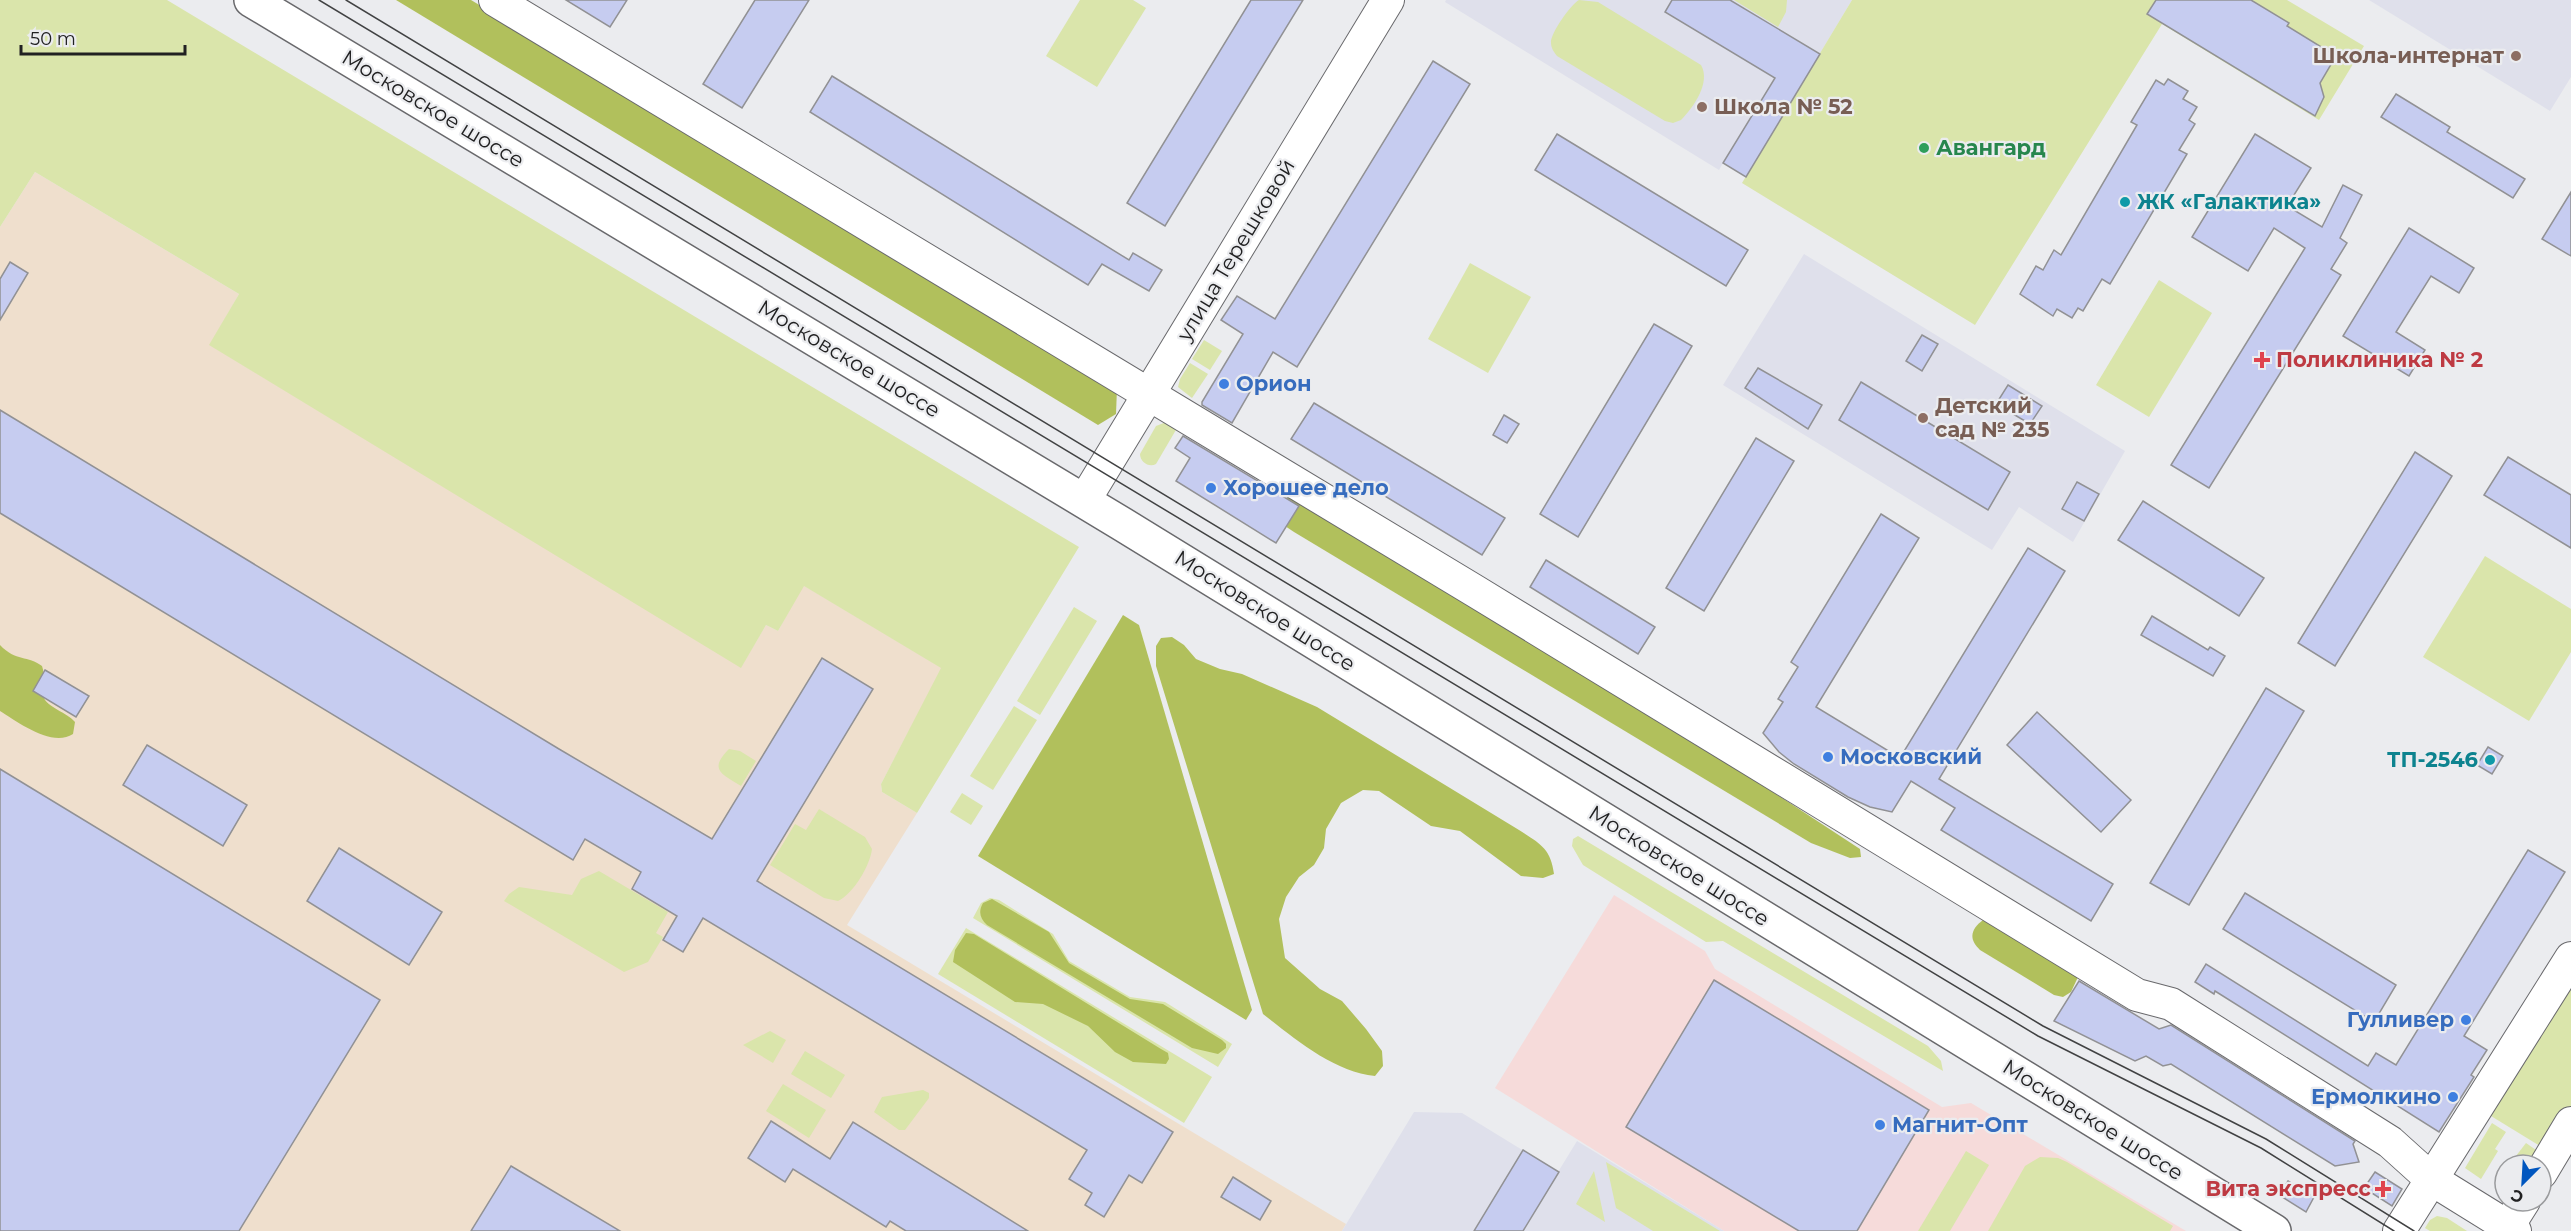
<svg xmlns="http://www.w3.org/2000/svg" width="2571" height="1231" font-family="Montserrat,sans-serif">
<rect width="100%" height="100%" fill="#ebecef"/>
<polygon fill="#f6dbda" points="1614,895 1705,951 1715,969 1942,1107 1971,1103 2186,1231 1724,1231 1495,1088"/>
<polygon fill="#efdfcd" points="35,172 239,294 210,345 741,667 766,625 778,631 803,585 942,668 881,784 882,792 917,813 847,925 1346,1224 1342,1231 0,1231 0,227"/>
<g fill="#dfe0eb">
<polygon points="1446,0 1852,0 1746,177 1723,163 1719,170 1445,2"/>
<polygon points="2369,0 2571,0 2571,77 2550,111"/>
<polygon points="1804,254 2125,451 2073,542 2019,507 1992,550 1723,385"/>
<polygon points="1414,1112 1462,1113 1558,1172 1577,1141 1724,1231 1342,1231"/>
</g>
<g fill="#dae5ab">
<polygon points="0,0 167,0 1079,547 917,813 882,792 881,784 941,668 804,586 778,631 766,625 741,668 209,345 239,294 35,172 0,227"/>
<polygon points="1080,0 1133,0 1146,8 1097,87 1046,56"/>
<path d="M1579 0 1598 2 1701 65C1711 82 1694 107 1681 120L1673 123 1665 121 1557 56C1554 52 1551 48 1551 43 1550 34 1571 4 1579 0Z"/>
<polygon points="1734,0 1787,0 1786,12 1778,27"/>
<polygon points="1852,0 2287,0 2364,46 2319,120 2162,24 1975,325 1742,183"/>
<polygon points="1470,263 1531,297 1488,373 1428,339"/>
<polygon points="2159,280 2212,313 2149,417 2096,385"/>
<polygon points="1204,340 1222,351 1210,370 1192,359"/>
<polygon points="1190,363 1208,374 1192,398 1178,387 1180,379"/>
<path d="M1169 421 1180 423 1156 464C1149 468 1140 462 1140 454L1156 426Z"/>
<polygon points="2485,556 2571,609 2571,652 2529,721 2423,657"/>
<polygon points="1074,607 1097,621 1040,715 1017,701"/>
<polygon points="1014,706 1037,720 993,790 970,776"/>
<path d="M729 749 740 751 756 761 741 786C722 774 708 770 729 749Z"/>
<polygon points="962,793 983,806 971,825 950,812"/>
<path d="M819 809 865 837 872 849C870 866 853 894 838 901L824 898 770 865 795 824 806 830Z"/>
<polygon points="1578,836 1928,1046 1941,1061 1943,1071 1723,941 1706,942 1583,865 1572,846 1573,839"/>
<polygon points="599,871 668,912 656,933 663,937 648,962 624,972 504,901 509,894 519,887 572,895 581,879"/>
<polygon points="990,898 999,900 1053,934 1069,961 1130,997 1165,1002 1232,1044 1218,1067 973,918 981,903"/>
<polygon points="966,928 1212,1077 1184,1123 938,974"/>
<polygon points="2571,986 2571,1107 2545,1149 2491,1116"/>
<polygon points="770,1031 786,1040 773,1063 743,1045"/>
<polygon points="805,1051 845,1075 831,1098 791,1074"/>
<polygon points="783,1084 826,1110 809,1138 766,1111"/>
<polygon points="923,1090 929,1093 929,1098 905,1130 899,1130 874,1112 882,1097"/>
<polygon points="2492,1123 2506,1132 2495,1149 2498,1151 2481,1179 2465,1168"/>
<polygon points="2526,1143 2539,1152 2531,1165 2509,1165"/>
<polygon points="1966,1151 1989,1165 1950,1231 1918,1231"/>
<polygon points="2040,1157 2058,1158 2067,1162 2173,1226 2170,1231 1988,1231 2025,1166"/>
<polygon points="1606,1162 1720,1231 1653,1231 1616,1208"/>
<polygon points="1594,1171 1605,1222 1576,1204"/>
<polygon points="2437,1216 2447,1218 2467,1231 2430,1231 2425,1228 2430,1220"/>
</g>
<g fill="#b1c05c">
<polygon points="396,0 471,0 1117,388 1116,414 1098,425"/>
<polygon points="1291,496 1750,777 1860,849 1861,857 1850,858 1811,843 1294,532 1282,524 1284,499"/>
<polygon points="1123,615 1139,625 1252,1010 1246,1020 978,856"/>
<path d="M1172 637 1184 645 1196 659 1220 669 1242 674 1317 707 1519 830C1539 843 1551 848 1554 874L1543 878 1521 876 1460 831 1431 826 1379 791 1363 790 1341 803 1326 829 1324 848 1314 865 1299 877 1286 897 1279 919 1285 958 1320 989 1342 1001 1366 1029 1382 1051 1383 1066 1375 1076C1334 1072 1295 1039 1263 1014L1156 666V646L1161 638Z"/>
<path d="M0 645C16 662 28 655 42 666 46 676 40 687 43 696 47 708 67 712 75 722L73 734C52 748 18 722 0 711Z"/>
<path d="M992 899 1049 932 1069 963 1130 999 1163 1004 1222 1040 1226 1044V1048L1218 1054 1192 1048 987 925C980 918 978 912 983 903Z"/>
<path d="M1983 920 2078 977 2071 992 2063 997 2054 995 1980 950C1968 939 1971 929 1983 920Z"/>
<polygon points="966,933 974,934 1161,1049 1168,1053 1169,1059 1166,1064 1133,1062 1115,1052 1088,1026 1043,1004 1015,1002 953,962 955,950"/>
</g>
<g fill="#c6ccf0" stroke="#919194" stroke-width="1.5">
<polygon points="566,0 627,0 610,27"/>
<polygon points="755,0 809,0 742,108 703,84"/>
<polygon points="1251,0 1303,0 1165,226 1127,203"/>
<polygon points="1672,0 1730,0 1820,54 1746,177 1723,163 1775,78 1665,12"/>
<polygon points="2156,0 2251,0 2289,23 2287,26 2336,56 2320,83 2324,97 2315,116 2147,14"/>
<polygon points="1433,61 1470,84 1297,367 1273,352 1232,423 1202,405 1202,402 1243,334 1221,320 1237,296 1275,319"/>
<polygon points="832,76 1129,260 1133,253 1162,270 1149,291 1102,264 1088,285 810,112"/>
<polygon points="2168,79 2188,91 2183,99 2197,107 2189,120 2195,124 2179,150 2187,154 2110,284 2102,279 2083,311 2078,308 2072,318 2057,309 2053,316 2020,294 2036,266 2043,270 2054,250 2061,255 2137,125 2131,122 2156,80 2164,85"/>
<polygon points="2396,94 2450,127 2447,132 2525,179 2513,198 2381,117"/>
<polygon points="1557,134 1748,250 1726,286 1535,170"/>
<polygon points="2255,134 2311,168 2287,206 2322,227 2343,185 2362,195 2340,238 2347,243 2331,269 2341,275 2209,488 2171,465 2305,248 2274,228 2248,271 2192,237"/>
<polygon points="2571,192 2571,256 2542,239"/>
<polygon points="2409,228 2474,268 2459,293 2431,276 2396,332 2425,350 2409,376 2343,336"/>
<polygon points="10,262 28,273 0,320 0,279"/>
<polygon points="1654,324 1692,346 1578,537 1540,514"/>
<polygon points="1922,335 1938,344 1922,371 1906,361"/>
<polygon points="1758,368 1822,405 1808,429 1745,388"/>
<polygon points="1861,382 2010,472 1988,510 1839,420"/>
<polygon points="2008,385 2042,406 2030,424 1996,404"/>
<polygon points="1314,403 1505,518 1482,555 1291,439"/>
<polygon points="0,410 559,749 712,839 822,658 873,689 757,881 1173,1132 1142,1183 1129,1175 1104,1217 1085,1205 1092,1193 1069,1179 1087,1150 703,918 683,952 663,940 677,916 632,889 641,872 585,839 573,860 0,513"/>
<polygon points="1504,415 1519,424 1507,443 1493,435"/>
<polygon points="1183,436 1299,506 1276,543 1176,481 1190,458 1175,448"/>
<polygon points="1756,438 1794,461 1704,611 1666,588"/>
<polygon points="2415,452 2452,476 2335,666 2298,643"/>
<polygon points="2508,457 2571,495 2571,548 2484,495"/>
<polygon points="2077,482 2099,494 2084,521 2062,509"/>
<polygon points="2143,501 2264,578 2239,616 2118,540"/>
<polygon points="1881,514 1919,538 1816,707 1900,758 2028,548 2065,571 1939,779 2113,884 2091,921 1941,830 1955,808 1911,781 1892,812 1870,807 1848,797 1794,764 1779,752 1763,733 1783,702 1778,699 1798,667 1791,662"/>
<polygon points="1546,560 1655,627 1638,654 1530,587"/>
<polygon points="2152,616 2208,650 2210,647 2225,656 2213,676 2141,635"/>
<polygon points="45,670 89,696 76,717 33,691"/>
<polygon points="2266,688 2304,711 2189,905 2150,883"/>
<polygon points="2037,712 2131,800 2101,832 2007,745"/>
<polygon points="147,745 247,805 223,846 123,785"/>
<polygon points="2488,747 2503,756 2492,774 2477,765"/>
<polygon points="0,769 380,1000 239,1231 0,1231"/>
<polygon points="339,848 442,912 409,965 307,901"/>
<polygon points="2528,850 2565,872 2464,1036 2487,1050 2471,1075 2474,1077 2439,1132 2215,991 2214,994 2195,982 2206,964 2368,1066 2376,1053 2396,1065"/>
<polygon points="2245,893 2396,985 2374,1022 2223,929"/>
<polygon points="1714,980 1929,1110 1857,1231 1799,1231 1626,1127"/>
<polygon points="2079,981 2159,1029 2171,1025 2355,1141 2353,1144 2359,1162 2335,1166 2171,1064 2163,1066 2146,1056 2135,1061 2054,1021"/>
<polygon points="771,1121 830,1159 853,1122 1028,1231 906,1231 890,1221 886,1227 793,1169 785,1182 748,1158"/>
<polygon points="1523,1150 1559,1172 1523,1231 1474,1231"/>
<polygon points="511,1166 620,1231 471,1231"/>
<polygon points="2375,1172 2402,1189 2392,1206 2364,1188"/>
<polygon points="1233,1177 1271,1201 1260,1220 1221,1197"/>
<polygon points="2288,1181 2314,1197 2306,1212 2279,1195"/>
</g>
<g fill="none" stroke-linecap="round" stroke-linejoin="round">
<defs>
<g id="minor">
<polyline points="495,0 1475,591 2137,995 2171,1004 2390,1142 2431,1179 2515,1231"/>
<polyline points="1084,501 1388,0"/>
<polyline points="2541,1173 2571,1123"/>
<polyline points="2399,1231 2571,958"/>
<polyline points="2505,1231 2524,1201"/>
</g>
<polyline id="major" points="251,0 1122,524 2274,1231"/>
</defs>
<use href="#minor" stroke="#69696c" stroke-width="34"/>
<use href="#major" stroke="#69696c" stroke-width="36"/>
<use href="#minor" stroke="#fff" stroke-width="32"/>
<use href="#major" stroke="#fff" stroke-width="33"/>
<g stroke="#414243" stroke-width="1.5">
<polyline points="319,0 2038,1036 2261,1148 2394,1231"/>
<polyline points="346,0 2043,1026 2266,1139 2414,1231"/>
</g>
</g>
<g fill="#8d6e63" stroke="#ebecef" stroke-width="2">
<circle cx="2516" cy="56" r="6"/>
<circle cx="1702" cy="107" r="6"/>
<circle cx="1923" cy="418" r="6"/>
</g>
<circle fill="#2e9e5b" stroke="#ebecef" stroke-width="2" cx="1924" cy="148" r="6"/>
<g fill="#0f9aa8" stroke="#ebecef" stroke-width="2">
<circle cx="2125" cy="202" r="6"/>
<circle cx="2490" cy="760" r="6"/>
</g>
<g fill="#e0444e" stroke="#ebecef" stroke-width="2">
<path d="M2259 351h6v6h6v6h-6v6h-6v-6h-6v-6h6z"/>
<path d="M2380 1180h6v6h6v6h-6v6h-6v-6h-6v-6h6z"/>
</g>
<g fill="#3f7fe0" stroke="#ebecef" stroke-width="2">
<circle cx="1224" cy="384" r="6"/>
<circle cx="1211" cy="488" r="6"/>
<circle cx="1828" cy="757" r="6"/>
<circle cx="2466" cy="1020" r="6"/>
<circle cx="2453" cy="1097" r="6"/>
<circle cx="1880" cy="1125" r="6"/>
</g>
<g text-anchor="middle" stroke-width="4.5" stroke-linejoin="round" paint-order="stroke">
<g font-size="21" font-weight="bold" fill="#785e54" stroke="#ebecef" text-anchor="start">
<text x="2504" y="63" text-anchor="end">Школа-интернат</text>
<text x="1714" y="114">Школа № 52</text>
<text x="1935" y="413">Детский<tspan x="1935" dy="24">сад № 235</tspan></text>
</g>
<g font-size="21" fill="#212122" stroke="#ebecef">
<text transform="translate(433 109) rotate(31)" y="7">Московское шоссе</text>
<text transform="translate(1236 250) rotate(-59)" y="7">улица Терешковой</text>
<text transform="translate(849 359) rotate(31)" y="7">Московское шоссе</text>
<text transform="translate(1265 611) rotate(32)" y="7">Московское шоссе</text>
<text transform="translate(1679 866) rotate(32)" y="7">Московское шоссе</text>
<text transform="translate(2093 1120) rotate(32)" y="7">Московское шоссе</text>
</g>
<g font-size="21" font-weight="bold" fill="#27864d" stroke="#ebecef" text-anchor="start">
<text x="1936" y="155">Авангард</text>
</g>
<g font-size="21" font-weight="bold" fill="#0d838f" stroke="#ebecef" text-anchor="start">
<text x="2137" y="209">ЖК «Галактика»</text>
<text x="2478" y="767" text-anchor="end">ТП-2546</text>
</g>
<g font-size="21" font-weight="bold" fill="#be3a42" stroke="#ebecef" text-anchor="start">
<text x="2276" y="367">Поликлиника № 2</text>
<text x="2371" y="1196" text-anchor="end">Вита экспресс</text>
</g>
<g font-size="21" font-weight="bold" fill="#366cbe" stroke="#ebecef" text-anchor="start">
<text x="1236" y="391">Орион</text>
<text x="1223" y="495">Хорошее дело</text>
<text x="1840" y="764">Московский</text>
<text x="2454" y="1027" text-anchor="end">Гулливер</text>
<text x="2441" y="1104" text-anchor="end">Ермолкино</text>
<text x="1892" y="1132">Магнит-Опт</text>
</g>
</g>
<g transform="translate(2523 1183) rotate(204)"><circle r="28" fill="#ebecef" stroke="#9a9b9d" stroke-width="1.5"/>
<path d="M0-4.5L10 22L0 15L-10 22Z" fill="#0056bf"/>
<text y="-9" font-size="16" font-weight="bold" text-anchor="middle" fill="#212122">С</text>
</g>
<path d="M21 45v9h164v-9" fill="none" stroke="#212122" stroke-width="3"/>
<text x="30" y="45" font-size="18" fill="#212122" stroke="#ebecef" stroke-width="4.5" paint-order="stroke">50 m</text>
</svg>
